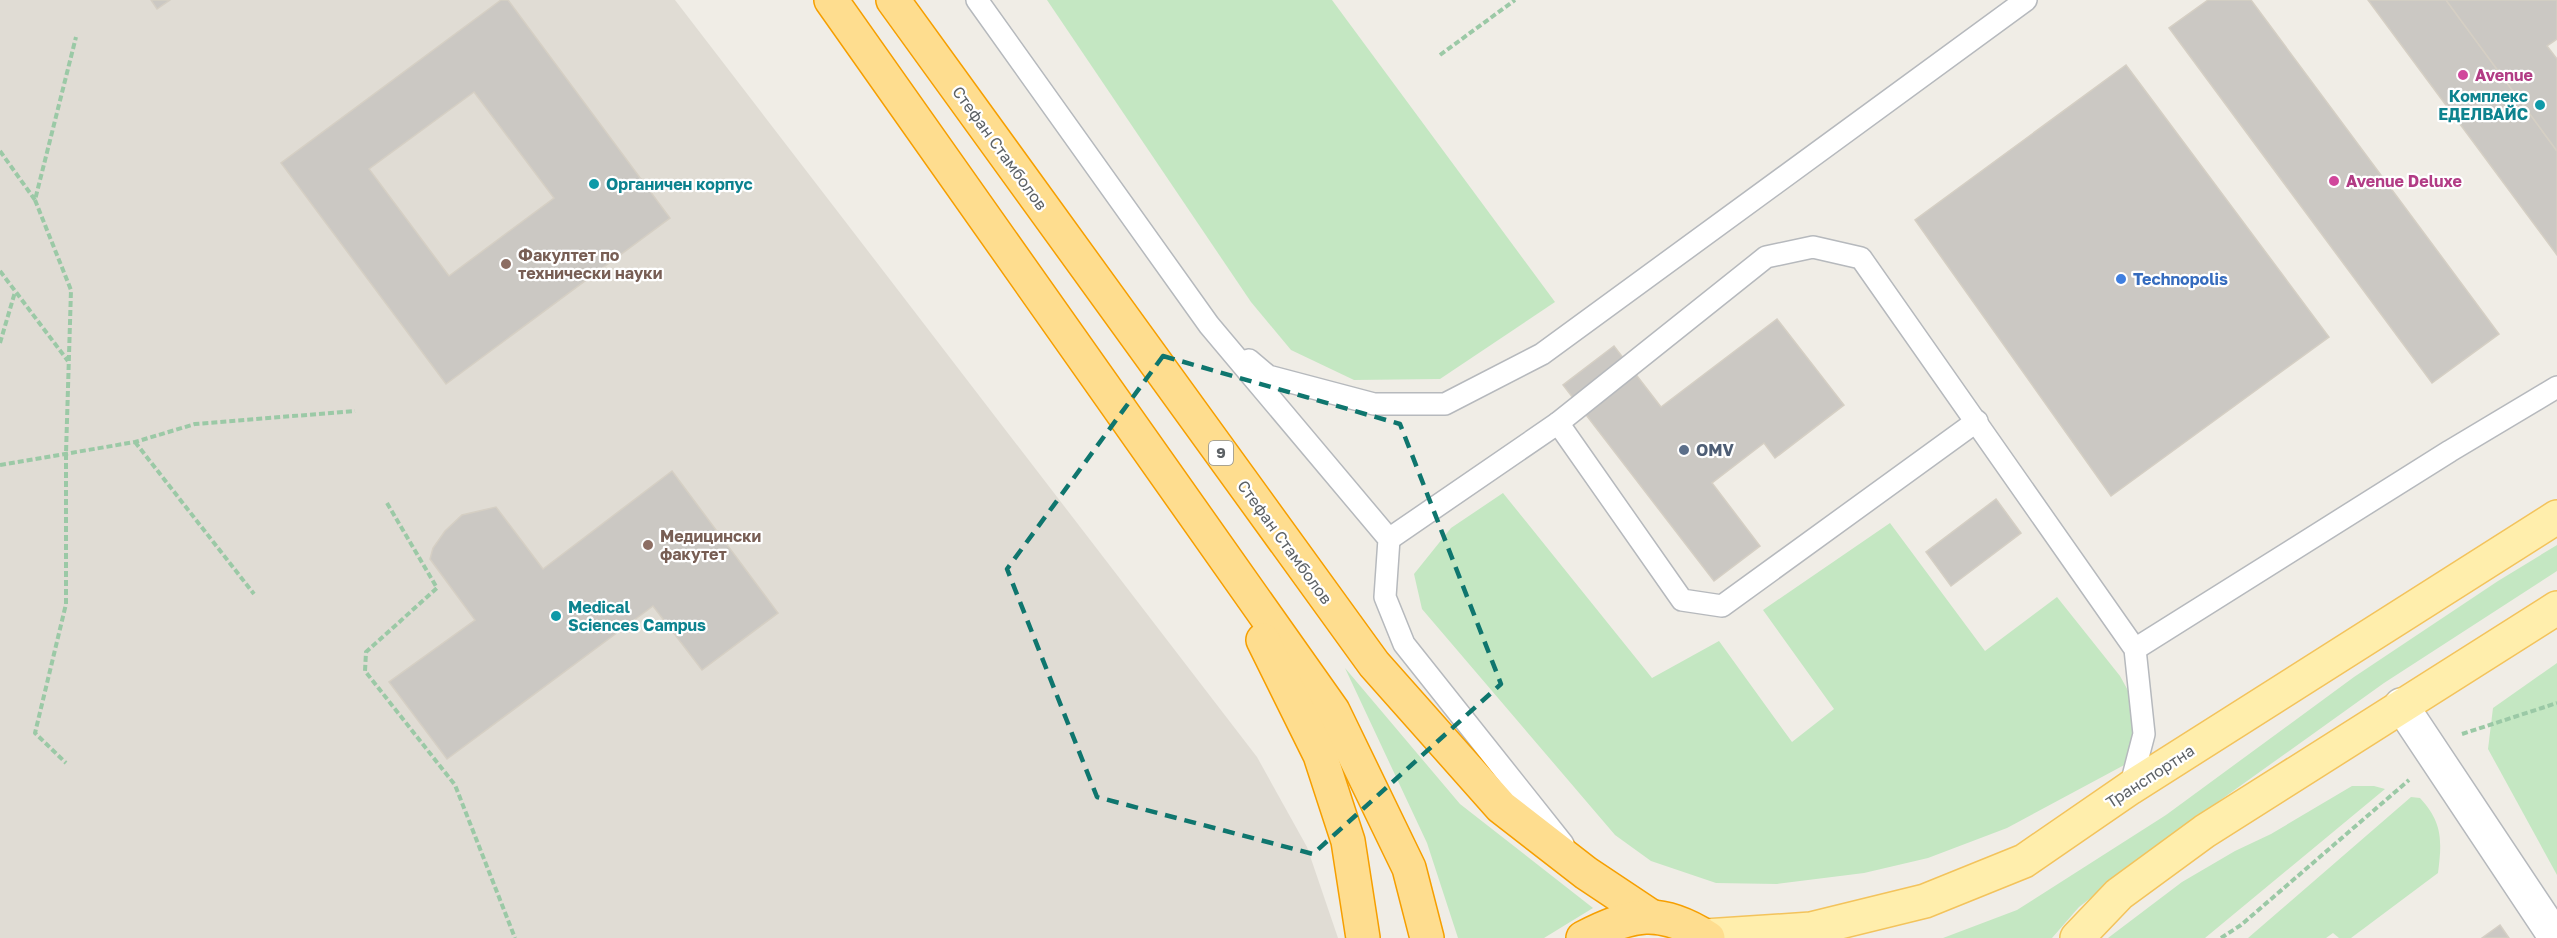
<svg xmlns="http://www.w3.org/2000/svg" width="2557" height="938" font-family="'Golos Text',sans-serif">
<rect width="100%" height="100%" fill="#f0ede6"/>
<polygon fill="#e0dcd4" points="0,0 675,0 1257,757 1307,847 1338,938 0,938"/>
<g fill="#c4e7c2">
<polygon points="1047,0 1332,0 1555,302 1440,379 1354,380 1291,350 1251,302"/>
<polygon points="1503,493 1652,678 1719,641 1792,742 1834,709 1763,610 1890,523 1985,651 2057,597 2120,676 2136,705 2137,746 2128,763 2007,828 1928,858 1864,873 1777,884 1716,883 1651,861 1615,835 1422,609 1414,574 1451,528"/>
<polygon points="2557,545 2557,571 2384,683 2173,834 2079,907 2052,938 1943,938 2017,910 2166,815 2354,677 2498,581"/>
<polygon points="2557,663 2557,875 2488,749 2493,708"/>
<polygon points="1345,668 1460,804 1593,908 1544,938 1458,938 1427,843"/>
<polygon points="2352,786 2374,786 2385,789 2205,938 2108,938 2182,882 2235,851 2271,834"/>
<path d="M2411 797 2420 798C2443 823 2442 841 2438 873L2351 938H2339L2333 933 2326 938H2248Z"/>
</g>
<g fill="#cbc8c3" stroke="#d5cfc4" stroke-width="1.5" fill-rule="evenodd">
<polygon points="151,0 170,0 157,9"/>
<path d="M501 0H508L670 218 446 384 281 163ZM474 92 554 198 449 276 369 169Z"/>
<polygon points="2208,0 2251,0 2499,334 2432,383 2169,28"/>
<polygon points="2368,0 2446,0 2557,151 2557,255"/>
<polygon points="2446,0 2557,0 2557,39 2547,46 2557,59 2557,151"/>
<polygon points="2126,65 2329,337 2111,496 1915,220"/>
<polygon points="1777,319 1844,405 1775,458 1764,443 1712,483 1760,546 1714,581 1563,385 1614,346 1661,407"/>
<polygon points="672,471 778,613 702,670 653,606 447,759 389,682 475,620 430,559 433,548 445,531 462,515 496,507 543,569"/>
<polygon points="1996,499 2021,533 1951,586 1926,552"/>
<polygon points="2500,925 2509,938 2482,938"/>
</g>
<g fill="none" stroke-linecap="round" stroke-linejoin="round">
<defs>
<g id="lane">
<polyline points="977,0 1209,325 1389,539 1385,597 1404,644 1563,844"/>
<polyline points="1249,360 1268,376 1374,404 1445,404 1542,354 2026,0"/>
<polyline points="1558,423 1766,257 1813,247 1861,258 2135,649 2144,734 2130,788"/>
<polyline points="1389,539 1558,423 1682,600 1722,606 1977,421"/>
<polyline points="2135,649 2450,451 2557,387"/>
</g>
<polyline id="street" points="2401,705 2556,938"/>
<g id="primary">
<polyline points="1705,936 1811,929 1925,901 2024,861 2130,788 2557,517"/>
<polyline points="2077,938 2119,894 2205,831 2557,608"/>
</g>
<g id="highway">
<polyline points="831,0 1333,711 1409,868 1427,938"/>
<polyline points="893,0 1374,664 1501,807 1586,873 1649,915"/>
<polyline points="1263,640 1320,755 1348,841 1363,938"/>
<path d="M1583 938C1632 913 1660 907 1708 938"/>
</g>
</defs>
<use href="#lane" stroke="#b6b9bd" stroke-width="24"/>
<use href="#street" stroke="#b6b9bd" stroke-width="36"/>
<use href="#primary" stroke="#f3c35c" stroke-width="36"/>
<use href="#highway" stroke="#f69f00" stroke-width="36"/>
<g stroke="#9bc9a6" stroke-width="4" stroke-dasharray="6 3" stroke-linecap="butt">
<polyline points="1440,55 1515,0"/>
<polyline points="0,151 35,200 76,37"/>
<polyline points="35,200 71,290 66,453 66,604 35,733 66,763"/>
<polyline points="0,271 68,361"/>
<polyline points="0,343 15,292"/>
<polyline points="135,442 254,594"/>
<polyline points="0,465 135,442 195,424 355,411"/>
<polyline points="387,503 437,588 366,652 365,671 455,785 515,938"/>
<polyline points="2462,734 2557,703"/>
<polyline points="2221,938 2241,925 2409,780"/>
</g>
<use href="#lane" stroke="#fff" stroke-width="21"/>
<use href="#street" stroke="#fff" stroke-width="33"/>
<use href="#primary" stroke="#ffeeac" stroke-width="33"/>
<use href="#highway" stroke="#fedd8f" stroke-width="33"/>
</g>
<path fill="none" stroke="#0f766e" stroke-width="4.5" stroke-dasharray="12 8" stroke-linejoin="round" d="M1163 356 1400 424 1501 684 1313 854 1097 797 1007 569Z"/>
<g fill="#d1479c" stroke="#fff" stroke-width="2">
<circle cx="2463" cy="75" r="6"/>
<circle cx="2334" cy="181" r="6"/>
</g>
<g fill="#0f9aa8" stroke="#fff" stroke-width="2">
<circle cx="2540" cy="105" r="6"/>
<circle cx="594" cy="184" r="6"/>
<circle cx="556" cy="616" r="6"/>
</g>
<g fill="#8d6e63" stroke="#fff" stroke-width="2">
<circle cx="506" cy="264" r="6"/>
<circle cx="648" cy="545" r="6"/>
</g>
<circle fill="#3f7fe0" stroke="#fff" stroke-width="2" cx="2121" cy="279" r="6"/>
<circle fill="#5c6f8a" stroke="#fff" stroke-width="2" cx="1684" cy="450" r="6"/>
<g text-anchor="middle" stroke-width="4.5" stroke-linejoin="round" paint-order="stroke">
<rect fill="#fff" stroke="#8e9194" stroke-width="1.5" x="1209" y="441" width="24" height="24" rx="4.5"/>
<g font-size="15" font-weight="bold" fill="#5d6266">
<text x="1221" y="458">9</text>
</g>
<g font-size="16" font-weight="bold" fill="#b23c85" stroke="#fff" text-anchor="start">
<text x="2475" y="81">Avenue</text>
<text x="2346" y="187">Avenue Deluxe</text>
</g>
<g font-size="16" font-weight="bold" fill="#0d838f" stroke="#fff" text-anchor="start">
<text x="2528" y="102" text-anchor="end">Комплекс<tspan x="2528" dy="18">ЕДЕЛВАЙС</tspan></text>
<text x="606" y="190">Органичен корпус</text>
<text x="568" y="613">Medical<tspan x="568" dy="18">Sciences Campus</tspan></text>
</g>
<g font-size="16" fill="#5d6266" stroke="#fff">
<text transform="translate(1000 148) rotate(54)" y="6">Стефан Стамболов</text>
<text transform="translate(1285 542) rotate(54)" y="6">Стефан Стамболов</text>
<text transform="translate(2150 776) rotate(-33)" y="6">Транспортна</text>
</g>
<g font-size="16" font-weight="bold" fill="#785e54" stroke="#fff" text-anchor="start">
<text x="518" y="261">Факултет по<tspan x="518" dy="18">технически науки</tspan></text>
<text x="660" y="542">Медицински<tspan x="660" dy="18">факутет</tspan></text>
</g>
<g font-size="16" font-weight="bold" fill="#366cbe" stroke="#fff" text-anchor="start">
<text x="2133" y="285">Technopolis</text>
</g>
<g font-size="16" font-weight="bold" fill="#4e5e75" stroke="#fff" text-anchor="start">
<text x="1696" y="456">OMV</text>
</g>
</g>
</svg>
